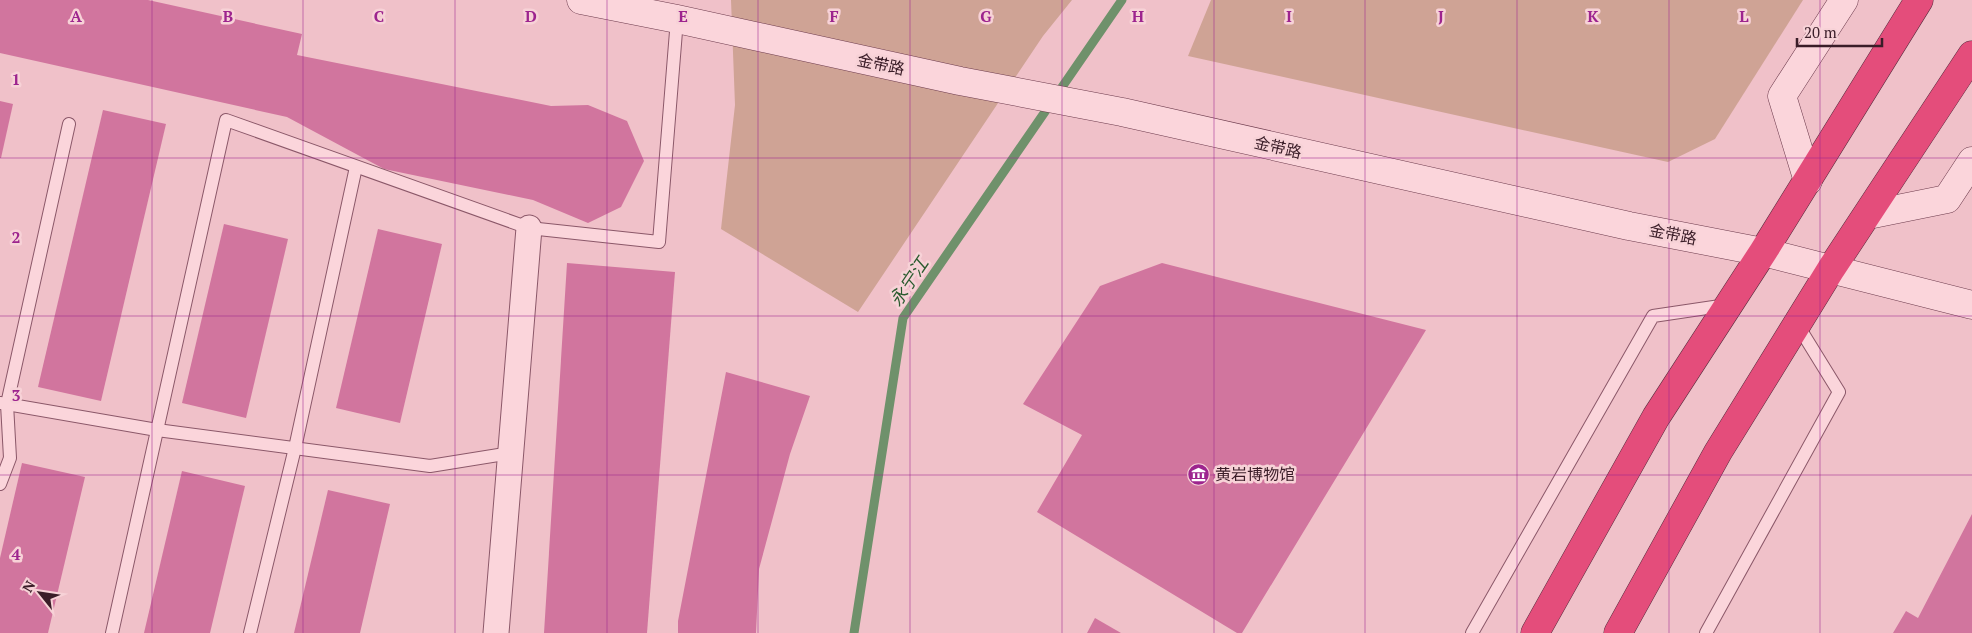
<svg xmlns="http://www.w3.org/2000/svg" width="1972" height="633" font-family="'PT Serif','Noto Sans SC',serif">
<rect width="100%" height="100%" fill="#f0c1c9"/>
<g fill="#cfa395">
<polygon points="731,0 1072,0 1043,36 858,312 721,229 735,105"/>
<polygon points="1211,0 1803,0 1715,139 1668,162 1188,56"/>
</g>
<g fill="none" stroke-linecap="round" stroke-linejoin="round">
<polyline stroke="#6f916b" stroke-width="9" points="854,633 903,318 1122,0"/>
</g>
<g fill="#d1759e">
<polygon points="0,0 148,0 302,34 297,55 551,106 588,105 627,121 644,161 621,207 588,223 533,200 384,169 287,117 0,53"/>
<polygon points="0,101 13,104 1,158 0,158"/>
<polygon points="103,110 166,124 101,401 38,387"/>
<polygon points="224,224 288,239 246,418 182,403"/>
<polygon points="378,229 442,244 400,423 336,408"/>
<polygon points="567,263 675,272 647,633 544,633"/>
<polygon points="1162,263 1426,330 1242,633 1237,633 1037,512 1082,435 1023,404 1100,286"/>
<polygon points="726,372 810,396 790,454 759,569 756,633 678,633 678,621"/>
<polygon points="22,463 85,477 48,633 0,633 0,558"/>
<polygon points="182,471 245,486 210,633 144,633"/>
<polygon points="328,490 390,504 360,633 294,633"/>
<polygon points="1972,514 1972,633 1893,633 1906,611 1918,618"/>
<polygon points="1095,618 1121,633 1087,633"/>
</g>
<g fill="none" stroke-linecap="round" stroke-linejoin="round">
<defs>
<g id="lane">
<polyline points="0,403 157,430 430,466 511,453"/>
<polyline points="0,484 10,458 7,404 69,124"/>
<polyline points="112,633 226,120 529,228 659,242 677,19"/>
<polyline points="250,633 295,448 356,167"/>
<polyline points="1472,633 1653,316 1727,305"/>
<polyline points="1706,633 1839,392 1797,324"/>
</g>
<polyline id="street" points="496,633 529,228"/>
<g id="secondary">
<polyline points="581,0 677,19 960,81 1122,112 1629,226 1763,252 1972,305"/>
<polyline points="1808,181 1782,96 1844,0"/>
<polyline points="1868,215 1947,199 1972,161"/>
</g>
<g id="highway">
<polyline points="1535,633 1656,417 1763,252 1919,0"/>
<polyline points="1618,633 1718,452 1831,269 1972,55"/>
</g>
</defs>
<use href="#lane" stroke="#8b5869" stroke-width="14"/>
<use href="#street" stroke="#8b5869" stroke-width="27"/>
<use href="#secondary" stroke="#6d3b4d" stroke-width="29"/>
<use href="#highway" stroke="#592c3e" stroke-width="29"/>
<use href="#lane" stroke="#fbd5db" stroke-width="12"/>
<use href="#street" stroke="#fbd5db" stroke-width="25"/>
<use href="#secondary" stroke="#fbd5db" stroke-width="28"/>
<use href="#highway" stroke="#e44d7b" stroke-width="28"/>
</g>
<path fill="none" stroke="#9d248e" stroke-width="1" stroke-opacity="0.55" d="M152 0V633M303 0V633M455 0V633M607 0V633M758 0V633M910 0V633M1062 0V633M1214 0V633M1365 0V633M1517 0V633M1669 0V633M1820 0V633M0 158H1972M0 316H1972M0 475H1972"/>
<defs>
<symbol id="museum-disc" viewBox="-11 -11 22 22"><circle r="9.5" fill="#9d248e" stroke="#f7d2d7"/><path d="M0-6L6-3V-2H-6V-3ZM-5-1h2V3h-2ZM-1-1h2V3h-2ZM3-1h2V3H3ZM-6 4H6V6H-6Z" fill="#fff"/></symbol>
</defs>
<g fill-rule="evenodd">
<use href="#museum-disc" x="1186" y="462" width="25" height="25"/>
</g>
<g text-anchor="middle" stroke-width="5" stroke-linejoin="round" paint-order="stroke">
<g font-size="16" fill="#3a1d28" stroke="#f7d2d7">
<text transform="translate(881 64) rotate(12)" y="6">金带路</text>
<text transform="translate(1278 147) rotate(13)" y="6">金带路</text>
<text transform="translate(1673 234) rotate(11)" y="6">金带路</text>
</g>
<g font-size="16" fill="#3a1d28" stroke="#f7d2d7" text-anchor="start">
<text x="1215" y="480">黄岩博物馆</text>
</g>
<g font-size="18" font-style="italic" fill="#2b5b2f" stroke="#f7d2d7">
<text transform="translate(909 282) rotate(-56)" y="6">永宁江</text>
</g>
</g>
<g font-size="16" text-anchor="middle" font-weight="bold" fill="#9d248e" stroke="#f7d2d7" stroke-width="5" stroke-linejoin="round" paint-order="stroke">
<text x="76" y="22">A</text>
<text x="228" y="22">B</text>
<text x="379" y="22">C</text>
<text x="531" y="22">D</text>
<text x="683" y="22">E</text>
<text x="834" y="22">F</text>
<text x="986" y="22">G</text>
<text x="1138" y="22">H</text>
<text x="1289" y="22">I</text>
<text x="1441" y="22">J</text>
<text x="1593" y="22">K</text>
<text x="1744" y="22">L</text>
<text x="16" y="85">1</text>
<text x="16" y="243">2</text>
<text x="16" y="401">3</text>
<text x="16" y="560">4</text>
</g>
<g transform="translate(40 593) rotate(300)" stroke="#f7d2d7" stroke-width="4" paint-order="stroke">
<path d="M0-4L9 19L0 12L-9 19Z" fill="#3a1d28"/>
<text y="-8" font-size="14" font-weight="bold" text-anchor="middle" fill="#3a1d28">N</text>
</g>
<path d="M1797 38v8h85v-8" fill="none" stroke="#3a1d28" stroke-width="2.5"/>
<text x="1804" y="38" font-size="15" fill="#3a1d28" stroke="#f7d2d7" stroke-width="4" paint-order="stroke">20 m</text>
</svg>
